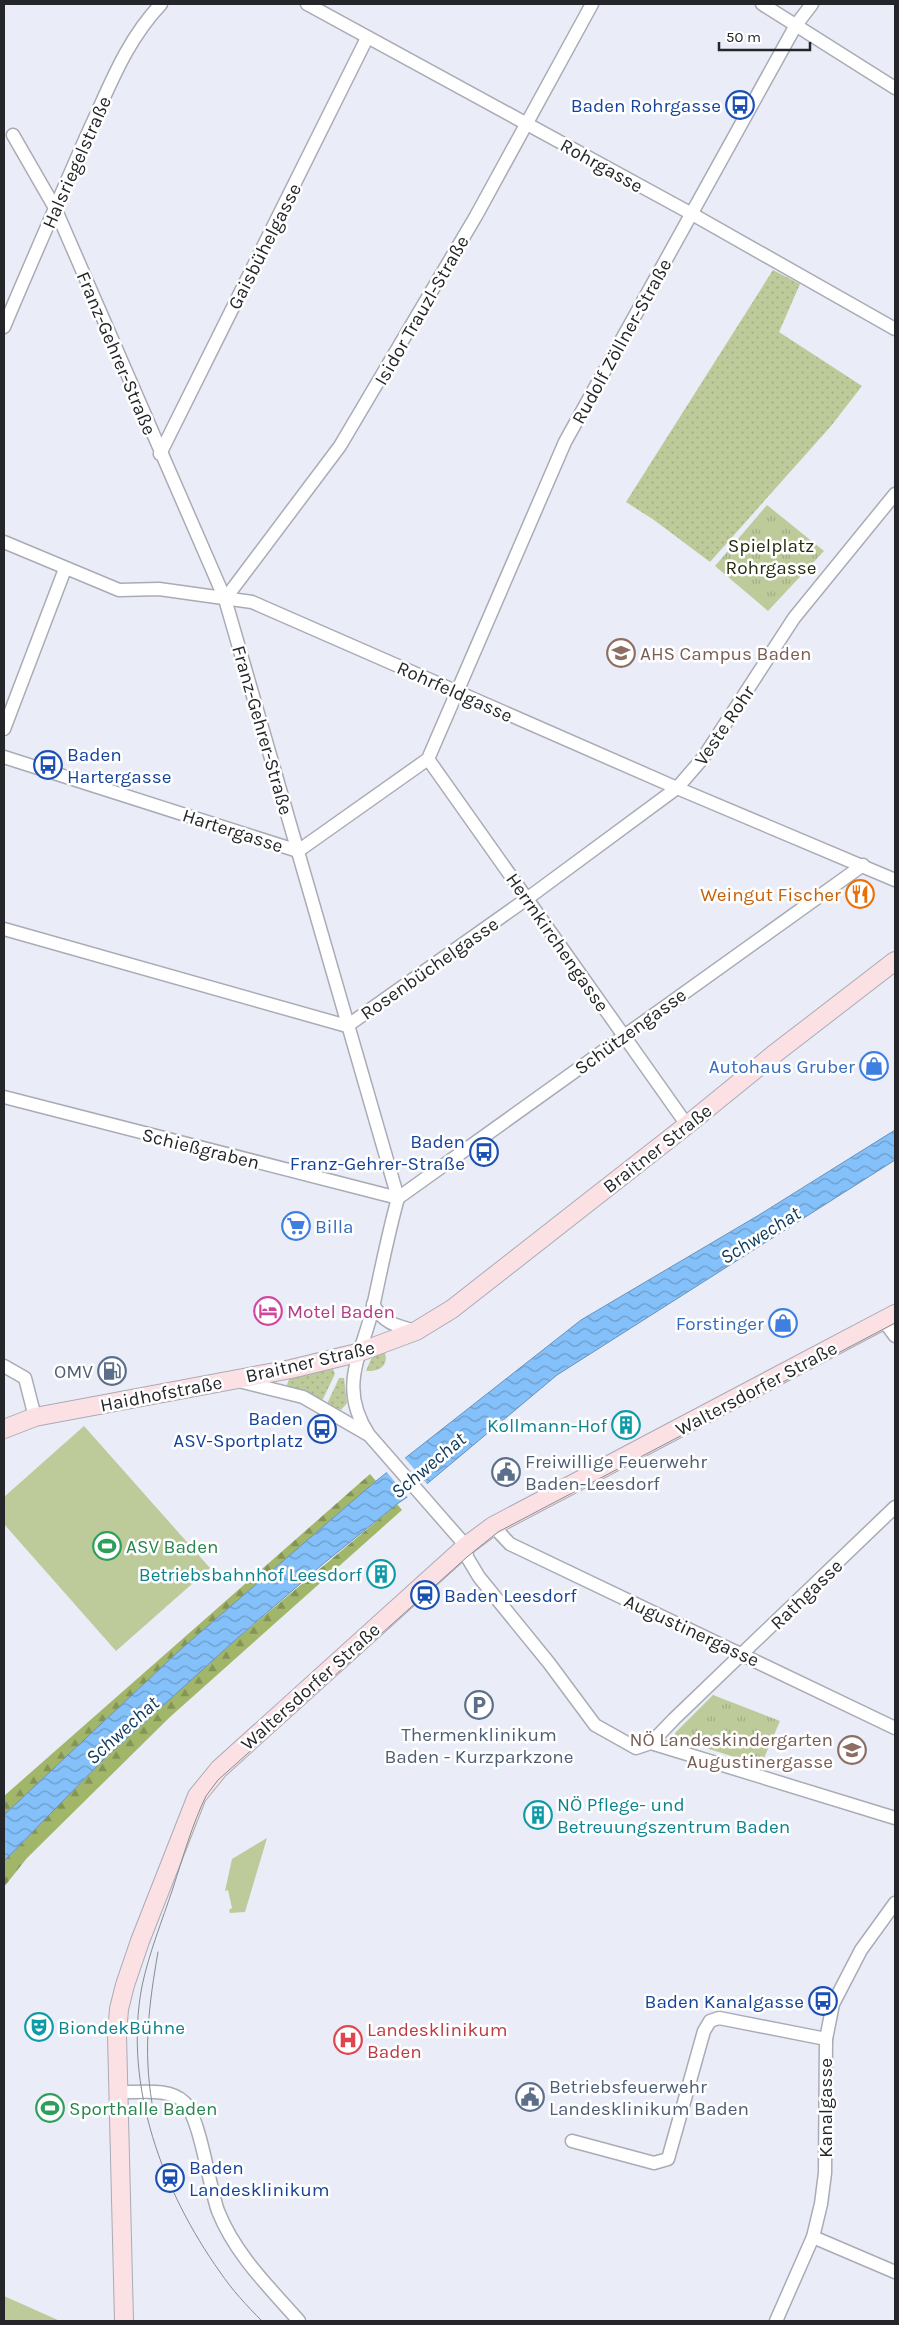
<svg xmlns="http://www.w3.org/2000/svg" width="899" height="2325" font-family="Karla,sans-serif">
<defs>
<pattern id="grass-dots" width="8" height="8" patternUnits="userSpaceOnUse" patternTransform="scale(1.25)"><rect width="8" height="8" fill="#bdca9a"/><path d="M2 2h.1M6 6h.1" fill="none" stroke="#a2ad85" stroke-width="1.8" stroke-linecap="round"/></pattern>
<pattern id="forest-firs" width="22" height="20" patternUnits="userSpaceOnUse" patternTransform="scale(1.25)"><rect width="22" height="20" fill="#a2b66a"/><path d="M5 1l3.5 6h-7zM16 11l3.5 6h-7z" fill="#849457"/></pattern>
<pattern id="park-tufts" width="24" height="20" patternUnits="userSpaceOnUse" patternTransform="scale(1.25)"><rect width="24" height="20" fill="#bdca9a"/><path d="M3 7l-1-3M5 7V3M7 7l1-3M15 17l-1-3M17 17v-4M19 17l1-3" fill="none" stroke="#a2ad85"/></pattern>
<pattern id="water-waves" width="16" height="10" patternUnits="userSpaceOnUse" patternTransform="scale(1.25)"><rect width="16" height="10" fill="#84c0f9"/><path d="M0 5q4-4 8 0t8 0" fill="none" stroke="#6c9cca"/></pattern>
</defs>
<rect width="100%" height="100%" fill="#eaedf7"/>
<g fill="url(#grass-dots)">
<polygon points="773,270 800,284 779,332 862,386 831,426 710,562 654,520 626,502"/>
<path d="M384 1350C390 1365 380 1372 366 1371L371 1359Z"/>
<polygon points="333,1369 335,1374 322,1401 289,1388 287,1385 289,1379"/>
<polygon points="339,1378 344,1378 347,1403 341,1410 327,1404"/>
</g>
<g fill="url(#forest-firs)">
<polygon points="370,1474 376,1481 180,1650 4,1815 4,1796"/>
<polygon points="397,1504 402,1510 170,1717 27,1858 4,1887 4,1861 104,1759 233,1642"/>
</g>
<g fill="url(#park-tufts)">
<polygon points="767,505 824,551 768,611 715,566"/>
<polygon points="713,1695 780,1721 761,1765 676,1739 675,1733"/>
</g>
<g fill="#bdca9a">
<polygon points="84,1426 210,1568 116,1651 4,1524 4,1497"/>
<polygon points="267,1838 245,1912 230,1913 229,1910 232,1908 228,1890 225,1891 232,1859"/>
<polygon points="4,2296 60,2321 4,2321"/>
</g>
<polygon fill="url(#water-waves)" stroke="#6892bb" points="895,1130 895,1160 557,1375 428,1483 397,1504 323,1564 233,1642 104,1759 4,1861 4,1815 180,1650 376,1481 581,1320 759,1215"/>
<polygon fill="#eaedf7" points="403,1456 428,1485 409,1499 385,1470"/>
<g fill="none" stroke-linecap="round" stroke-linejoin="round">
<defs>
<g id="street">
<polyline points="307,4 692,214 895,329"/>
<polyline points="762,4 895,88"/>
<path d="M13 135 55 208 225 599 398 1198C388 1234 381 1270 373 1307 362 1355 337 1386 369 1435L466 1546 467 1557 479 1577 549 1663 595 1725 636 1748 651 1743 895 1818"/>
<path d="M4 327C31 263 59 199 87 135 109 88 125 42 161 4"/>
<polyline points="160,454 367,38"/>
<polyline points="4,542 119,590 159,589 252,602 677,788 895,880"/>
<polyline points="225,599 340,446 476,216 592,4"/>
<polyline points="4,729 65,569"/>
<polyline points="4,757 298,851"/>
<polyline points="428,759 687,1125"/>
<polyline points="298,851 428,759 565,442 796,25 812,4"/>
<polyline points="4,929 347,1026 528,898 677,788 703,758 794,618 895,494"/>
<polyline points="4,1097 398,1198"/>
<polyline points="398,1198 863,865"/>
<path d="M373 1304C383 1323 396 1326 416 1331"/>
<polyline points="883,1320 895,1336"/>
<polyline points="4,1366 25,1378 35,1417"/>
<polyline points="239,1381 303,1397 367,1434"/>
<polyline points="493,1526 510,1544 895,1728"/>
<polyline points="651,1743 674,1719 895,1507"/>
<path d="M118 2092C138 2093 169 2087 184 2102 200 2117 209 2186 218 2211 235 2254 269 2287 299 2321"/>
<polyline points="572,2141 654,2163 668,2159 704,2031 710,2021 719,2018 826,2039"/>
<polyline points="813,2237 895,2272"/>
<polyline points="776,2321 813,2237 821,2204 825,2173 826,2039 833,2004 861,1950 895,1903"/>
</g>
<g id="secondary">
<polyline points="4,1429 35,1417 291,1369 357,1353 416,1331 452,1309 687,1125 773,1055 895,961"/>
<polyline points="124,2321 117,2035 119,2009 125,1985 140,1941 197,1796 219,1769 466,1546 493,1526 895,1314"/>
</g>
</defs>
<use href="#street" stroke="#a9abb5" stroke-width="15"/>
<use href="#secondary" stroke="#a9abb5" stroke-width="20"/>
<use href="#street" stroke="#fff" stroke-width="12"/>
<use href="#secondary" stroke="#fce1e4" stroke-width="18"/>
<g stroke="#898b92" stroke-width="1">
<path d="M152 2103C143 2049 149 2004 158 1952"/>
<path d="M262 2321C247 2306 232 2290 220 2272 163 2192 123 2086 142 1986 149 1953 162 1921 173 1888 183 1857 192 1825 206 1796L218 1780 467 1557 498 1532 895 1323"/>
</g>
</g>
<defs>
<symbol id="bus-ring" viewBox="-11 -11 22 22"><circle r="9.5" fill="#fff" stroke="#1a4fb4" stroke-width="1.5"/><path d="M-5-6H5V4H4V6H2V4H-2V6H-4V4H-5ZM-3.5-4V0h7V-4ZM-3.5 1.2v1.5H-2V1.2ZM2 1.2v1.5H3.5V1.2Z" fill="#1a4fb4"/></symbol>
<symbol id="school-ring" viewBox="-11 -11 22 22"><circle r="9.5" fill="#fff" stroke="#8d6e63" stroke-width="1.5"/><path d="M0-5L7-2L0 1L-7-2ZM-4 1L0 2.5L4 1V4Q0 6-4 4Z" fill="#8d6e63"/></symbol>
<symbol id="restaurant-ring" viewBox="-11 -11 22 22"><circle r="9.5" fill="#fff" stroke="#e8710a" stroke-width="1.5"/><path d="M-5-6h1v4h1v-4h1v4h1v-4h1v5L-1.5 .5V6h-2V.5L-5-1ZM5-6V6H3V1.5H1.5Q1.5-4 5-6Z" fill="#e8710a"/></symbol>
<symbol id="shop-ring" viewBox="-11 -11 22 22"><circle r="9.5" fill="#fff" stroke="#3f7fe0" stroke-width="1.5"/><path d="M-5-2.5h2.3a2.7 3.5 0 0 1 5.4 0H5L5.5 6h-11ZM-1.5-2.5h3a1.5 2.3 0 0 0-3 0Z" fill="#3f7fe0"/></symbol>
<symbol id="supermarket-ring" viewBox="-11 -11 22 22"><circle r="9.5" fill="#fff" stroke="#3f7fe0" stroke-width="1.5"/><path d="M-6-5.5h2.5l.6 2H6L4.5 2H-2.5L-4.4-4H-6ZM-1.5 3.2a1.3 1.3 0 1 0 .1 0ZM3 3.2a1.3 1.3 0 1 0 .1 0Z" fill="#3f7fe0"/></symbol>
<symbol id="hotel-ring" viewBox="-11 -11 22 22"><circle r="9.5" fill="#fff" stroke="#d1479c" stroke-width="1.5"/><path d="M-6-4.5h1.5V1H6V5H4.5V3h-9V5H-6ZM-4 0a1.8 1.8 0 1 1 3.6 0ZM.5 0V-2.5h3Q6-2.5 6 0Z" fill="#d1479c"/></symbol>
<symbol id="fuel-ring" viewBox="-11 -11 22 22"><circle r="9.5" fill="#fff" stroke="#5c6f8a" stroke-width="1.5"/><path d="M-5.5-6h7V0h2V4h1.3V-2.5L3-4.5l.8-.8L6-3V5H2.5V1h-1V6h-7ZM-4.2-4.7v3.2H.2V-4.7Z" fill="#5c6f8a"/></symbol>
<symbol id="building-ring" viewBox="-11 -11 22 22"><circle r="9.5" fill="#fff" stroke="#0f9aa8" stroke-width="1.5"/><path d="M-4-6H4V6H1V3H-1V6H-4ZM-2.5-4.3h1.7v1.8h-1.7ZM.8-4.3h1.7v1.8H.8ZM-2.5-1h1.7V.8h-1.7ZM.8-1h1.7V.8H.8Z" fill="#0f9aa8"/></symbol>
<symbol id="civic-ring" viewBox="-11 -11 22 22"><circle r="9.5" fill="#fff" stroke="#5c6f8a" stroke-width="1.5"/><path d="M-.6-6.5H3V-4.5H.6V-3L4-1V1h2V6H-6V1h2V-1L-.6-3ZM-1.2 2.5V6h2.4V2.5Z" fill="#5c6f8a"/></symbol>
<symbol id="stadium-ring" viewBox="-11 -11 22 22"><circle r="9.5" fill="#fff" stroke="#2e9e5b" stroke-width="1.5"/><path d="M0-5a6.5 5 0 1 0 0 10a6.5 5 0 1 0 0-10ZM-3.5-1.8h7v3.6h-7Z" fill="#2e9e5b"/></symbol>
<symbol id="station-ring" viewBox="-11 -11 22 22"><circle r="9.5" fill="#fff" stroke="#1a4fb4" stroke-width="1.5"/><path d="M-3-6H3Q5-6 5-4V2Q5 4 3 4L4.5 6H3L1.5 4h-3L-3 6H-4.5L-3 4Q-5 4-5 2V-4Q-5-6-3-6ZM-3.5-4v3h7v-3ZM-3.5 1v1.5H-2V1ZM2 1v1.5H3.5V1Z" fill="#1a4fb4"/></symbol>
<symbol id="parking-ring" viewBox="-11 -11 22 22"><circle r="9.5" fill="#fff" stroke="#5c6f8a" stroke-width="1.5"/><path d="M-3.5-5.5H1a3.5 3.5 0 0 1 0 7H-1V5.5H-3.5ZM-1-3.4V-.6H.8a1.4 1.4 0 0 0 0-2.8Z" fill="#5c6f8a"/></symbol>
<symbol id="theatre-ring" viewBox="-11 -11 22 22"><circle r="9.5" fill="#fff" stroke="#0f9aa8" stroke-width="1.5"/><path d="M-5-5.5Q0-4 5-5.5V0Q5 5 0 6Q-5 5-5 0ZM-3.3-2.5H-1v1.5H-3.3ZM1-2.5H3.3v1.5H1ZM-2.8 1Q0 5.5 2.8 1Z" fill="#0f9aa8"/></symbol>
<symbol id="hospital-ring" viewBox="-11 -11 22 22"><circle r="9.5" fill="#fff" stroke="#e0444e" stroke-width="1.5"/><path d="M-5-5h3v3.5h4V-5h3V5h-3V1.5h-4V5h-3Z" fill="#e0444e"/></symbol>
</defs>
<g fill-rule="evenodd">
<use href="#bus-ring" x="724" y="89" width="32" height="32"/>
<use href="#school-ring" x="605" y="637" width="32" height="32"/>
<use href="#bus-ring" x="32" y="749" width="32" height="32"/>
<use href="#restaurant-ring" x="844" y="878" width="32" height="32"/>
<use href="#shop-ring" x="858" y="1050" width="32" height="32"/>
<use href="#bus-ring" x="468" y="1136" width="32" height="32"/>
<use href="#supermarket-ring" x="280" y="1210" width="32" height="32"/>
<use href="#hotel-ring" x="252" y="1295" width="32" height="32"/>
<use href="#shop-ring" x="767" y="1307" width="32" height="32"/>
<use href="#fuel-ring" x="96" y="1355" width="32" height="32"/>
<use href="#building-ring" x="610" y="1409" width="32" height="32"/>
<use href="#bus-ring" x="306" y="1413" width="32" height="32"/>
<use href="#civic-ring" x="490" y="1456" width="32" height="32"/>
<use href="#stadium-ring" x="91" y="1530" width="32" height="32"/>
<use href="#building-ring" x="365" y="1558" width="32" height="32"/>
<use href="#station-ring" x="409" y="1579" width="32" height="32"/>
<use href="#parking-ring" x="463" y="1689" width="32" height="32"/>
<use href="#school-ring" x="836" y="1734" width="32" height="32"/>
<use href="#building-ring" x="522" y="1799" width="32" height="32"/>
<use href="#bus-ring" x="807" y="1985" width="32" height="32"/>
<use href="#theatre-ring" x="23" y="2011" width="32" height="32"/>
<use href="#hospital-ring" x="332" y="2024" width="32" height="32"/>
<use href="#civic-ring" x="514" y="2081" width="32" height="32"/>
<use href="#stadium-ring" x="34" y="2092" width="32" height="32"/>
<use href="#station-ring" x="154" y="2162" width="32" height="32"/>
</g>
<g text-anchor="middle" stroke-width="5" stroke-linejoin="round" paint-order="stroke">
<g font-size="19" fill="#164399" stroke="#fff" text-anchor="end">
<text x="721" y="112">Baden Rohrgasse</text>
<text x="67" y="761" text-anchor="start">Baden<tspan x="67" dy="22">Hartergasse</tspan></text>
<text x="465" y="1148">Baden<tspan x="465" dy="22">Franz-Gehrer-Straße</tspan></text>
<text x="303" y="1425">Baden<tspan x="303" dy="22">ASV-Sportplatz</tspan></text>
<text x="444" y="1602" text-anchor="start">Baden Leesdorf</text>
<text x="804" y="2008">Baden Kanalgasse</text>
<text x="189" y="2174" text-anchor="start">Baden<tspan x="189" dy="22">Landesklinikum</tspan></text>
</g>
<g font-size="19" fill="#25262a" stroke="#fff">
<text transform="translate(76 162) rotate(-66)" y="7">Halsriegelstraße</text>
<text transform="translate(602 165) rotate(29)" y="7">Rohrgasse</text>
<text transform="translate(264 246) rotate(-63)" y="7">Gaisbühelgasse</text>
<text transform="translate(421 310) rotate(-60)" y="7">Isidor Trauzl-Straße</text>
<text transform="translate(621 341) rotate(-61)" y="7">Rudolf Zöllner-Straße</text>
<text transform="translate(117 353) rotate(67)" y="7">Franz-Gehrer-Straße</text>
<text transform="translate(455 691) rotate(24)" y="7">Rohrfeldgasse</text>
<text transform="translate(724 725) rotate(-56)" y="7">Veste Rohr</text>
<text transform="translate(263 730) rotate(74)" y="7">Franz-Gehrer-Straße</text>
<text transform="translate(233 830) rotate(18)" y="7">Hartergasse</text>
<text transform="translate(558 942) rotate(55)" y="7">Herrnkirchengasse</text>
<text transform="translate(429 968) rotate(-35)" y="7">Rosenbüchelgasse</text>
<text transform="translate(630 1031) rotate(-36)" y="7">Schützengasse</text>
<text transform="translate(201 1148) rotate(14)" y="7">Schießgraben</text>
<text transform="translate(657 1148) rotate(-38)" y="7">Braitner Straße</text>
<text transform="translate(310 1361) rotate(-13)" y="7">Braitner Straße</text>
<text transform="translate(756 1388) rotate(-28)" y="7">Waltersdorfer Straße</text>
<text transform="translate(161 1393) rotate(-11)" y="7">Haidhofstraße</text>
<text transform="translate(806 1594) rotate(-44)" y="7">Rathgasse</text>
<text transform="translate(692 1630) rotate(25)" y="7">Augustinergasse</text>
<text transform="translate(310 1686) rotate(-42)" y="7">Waltersdorfer Straße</text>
<text transform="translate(825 2108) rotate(-90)" y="7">Kanalgasse</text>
</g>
<g font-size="19" fill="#262d0c" stroke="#fff">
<text x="771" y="552">Spielplatz<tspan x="771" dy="22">Rohrgasse</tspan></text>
</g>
<g font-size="19" fill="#785e54" stroke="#fff" text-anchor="start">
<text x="640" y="660">AHS Campus Baden</text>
<text x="833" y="1746" text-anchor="end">NÖ Landeskindergarten<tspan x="833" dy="22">Augustinergasse</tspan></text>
</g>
<g font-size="19" fill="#c56008" stroke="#fff" text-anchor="end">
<text x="841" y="901">Weingut Fischer</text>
</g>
<g font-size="19" fill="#366cbe" stroke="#fff" text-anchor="end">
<text x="855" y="1073">Autohaus Gruber</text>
<text x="315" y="1233" text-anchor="start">Billa</text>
<text x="764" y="1330">Forstinger</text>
</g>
<g font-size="19" fill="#b23c85" stroke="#fff" text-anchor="start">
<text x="287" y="1318">Motel Baden</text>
</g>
<g font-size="19" fill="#4e5e75" stroke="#fff" text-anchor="start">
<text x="93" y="1378" text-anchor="end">OMV</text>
<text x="525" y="1468">Freiwillige Feuerwehr<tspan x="525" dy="22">Baden-Leesdorf</tspan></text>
<text x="479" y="1741" text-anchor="middle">Thermenklinikum<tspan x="479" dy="22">Baden - Kurzparkzone</tspan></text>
<text x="549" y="2093">Betriebsfeuerwehr<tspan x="549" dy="22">Landesklinikum Baden</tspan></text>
</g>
<g font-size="19" fill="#0d838f" stroke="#fff" text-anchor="end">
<text x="607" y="1432">Kollmann-Hof</text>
<text x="362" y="1581">Betriebsbahnhof Leesdorf</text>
<text x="557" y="1811" text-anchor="start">NÖ Pflege- und<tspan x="557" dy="22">Betreuungszentrum Baden</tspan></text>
<text x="58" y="2034" text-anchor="start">BiondekBühne</text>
</g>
<g font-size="19" fill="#27864d" stroke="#fff" text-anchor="start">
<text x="126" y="1553">ASV Baden</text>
<text x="69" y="2115">Sporthalle Baden</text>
</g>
<g font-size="19" fill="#be3a42" stroke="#fff" text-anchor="start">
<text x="367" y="2036">Landesklinikum<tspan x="367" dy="22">Baden</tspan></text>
</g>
<g font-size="20" font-style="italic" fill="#0c395d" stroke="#fff">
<text transform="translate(760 1235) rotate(-32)" y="7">Schwechat</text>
<text transform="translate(428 1465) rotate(-40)" y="7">Schwechat</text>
<text transform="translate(122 1730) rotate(-42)" y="7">Schwechat</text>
</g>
</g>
<rect width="899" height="2325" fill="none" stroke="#25262a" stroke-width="10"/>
<path d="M719 42v8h91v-8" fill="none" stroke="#25262a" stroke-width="2.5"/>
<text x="726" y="42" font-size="15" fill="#25262a" stroke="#ffffff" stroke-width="4" paint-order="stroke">50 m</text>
</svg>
